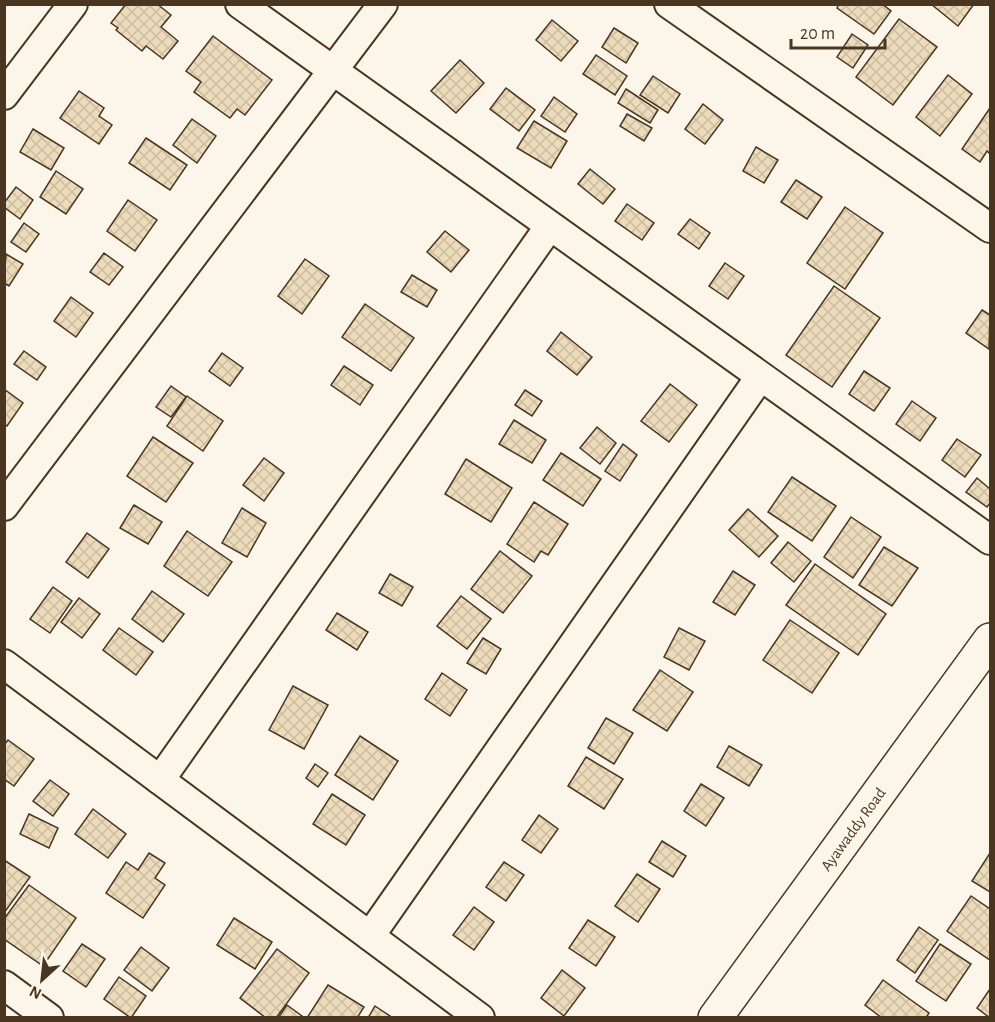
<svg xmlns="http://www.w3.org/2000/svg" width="995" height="1022" font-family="'Alegreya Sans',sans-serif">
<defs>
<pattern id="building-cross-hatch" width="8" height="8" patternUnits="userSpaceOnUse" patternTransform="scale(1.5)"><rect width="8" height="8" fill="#ecdcbc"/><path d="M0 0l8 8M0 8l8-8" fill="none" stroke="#ccbda1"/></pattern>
</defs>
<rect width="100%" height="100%" fill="#fbf6e9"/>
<g fill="url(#building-cross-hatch)" stroke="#4a3520" stroke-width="1.5">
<polygon points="126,4 157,4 171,15 161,27 178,41 163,59 146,46 142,51 116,30 118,28 111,23"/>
<polygon points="839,4 882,4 891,11 874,34 837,8"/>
<polygon points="931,4 974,4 958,26"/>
<polygon points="899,19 937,47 893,105 856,77"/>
<polygon points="552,20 578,41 561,61 536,40"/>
<polygon points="614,28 638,43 626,63 602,47"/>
<polygon points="852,34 868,45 853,68 837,57"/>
<polygon points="213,36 272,80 245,115 237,109 230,118 194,92 201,82 186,71"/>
<polygon points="596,55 627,76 615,95 583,74"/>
<polygon points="460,60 484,83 456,113 431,91"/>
<polygon points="948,75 972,94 940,136 916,117"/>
<polygon points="653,76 680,94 668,113 640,95"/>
<polygon points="506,88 535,110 519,131 490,109"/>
<polygon points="626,89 658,110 650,123 618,103"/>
<polygon points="79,91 104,108 99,116 112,125 99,144 60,118"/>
<polygon points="554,97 577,114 565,132 541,116"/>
<polygon points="703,104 723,120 705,144 685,129"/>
<polygon points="990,108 990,154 987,151 980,162 962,149"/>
<polygon points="627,114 652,128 644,141 620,126"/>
<polygon points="192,119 216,136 197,163 173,145"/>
<polygon points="534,121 567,141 551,168 517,148"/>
<polygon points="33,129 64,148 51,170 20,152"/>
<polygon points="146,138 187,165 170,190 129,163"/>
<polygon points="756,147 778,160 764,183 743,171"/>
<polygon points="590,169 615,189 603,204 578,184"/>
<polygon points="56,171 83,189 66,214 40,197"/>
<polygon points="796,180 822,197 807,219 781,202"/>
<polygon points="16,187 33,200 20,219 4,207 4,203"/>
<polygon points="128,200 157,220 135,251 107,231"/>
<polygon points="627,204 654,223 642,240 615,221"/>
<polygon points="845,207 883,233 845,289 807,263"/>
<polygon points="690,219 710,233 699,249 678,234"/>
<polygon points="24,223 39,234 26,252 11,242"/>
<polygon points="445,231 469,250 451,272 427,252"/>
<polygon points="104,253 123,267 109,285 90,272"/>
<polygon points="6,254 23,264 9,286 4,283"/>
<polygon points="305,259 329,276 302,314 278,296"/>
<polygon points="725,263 744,276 728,299 709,286"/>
<polygon points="412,275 437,290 427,307 401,292"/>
<polygon points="834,286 880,318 832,387 786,355"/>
<polygon points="71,297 93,313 76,337 54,321"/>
<polygon points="365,304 414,338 391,371 342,337"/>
<polygon points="982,310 990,315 989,349 966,333"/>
<polygon points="561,332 592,357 577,375 547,351"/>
<polygon points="24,351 46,367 37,380 14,364"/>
<polygon points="222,353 243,368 230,386 209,371"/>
<polygon points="344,366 373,385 360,405 331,385"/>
<polygon points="864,371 890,388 874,411 849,394"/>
<polygon points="670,384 697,405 669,442 641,421"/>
<polygon points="171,386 186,397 171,417 156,407"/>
<polygon points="4,389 23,403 7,426 4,424"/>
<polygon points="525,390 542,401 532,416 515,405"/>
<polygon points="187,396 223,421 203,451 167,426"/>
<polygon points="912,401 936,418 920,441 896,424"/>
<polygon points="514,420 546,440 532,463 499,444"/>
<polygon points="597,427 616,443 600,464 580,448"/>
<polygon points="153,437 193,463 166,502 127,476"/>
<polygon points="957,439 981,455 965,477 942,460"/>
<polygon points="623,444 637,455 620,481 605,471"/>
<polygon points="561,453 601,479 583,506 543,480"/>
<polygon points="264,458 284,473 264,501 243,485"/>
<polygon points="466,459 512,488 491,522 445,494"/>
<polygon points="792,477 836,506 812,541 768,512"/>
<polygon points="977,478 990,489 990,503 987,507 966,492"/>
<polygon points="534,502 568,524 548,555 541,551 534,562 507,544"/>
<polygon points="134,505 162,522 148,544 120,528"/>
<polygon points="242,508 266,523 247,557 222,543"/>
<polygon points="748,509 778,536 759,557 729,530"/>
<polygon points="851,517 881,537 853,578 824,557"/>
<polygon points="187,531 232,562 208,596 164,566"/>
<polygon points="87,533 109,549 88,578 66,562"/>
<polygon points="788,542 811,561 794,582 771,563"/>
<polygon points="884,547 918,568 892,606 859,585"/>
<polygon points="500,551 532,576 503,613 471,589"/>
<polygon points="815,564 886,614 858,655 786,605"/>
<polygon points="733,571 755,585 735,615 713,602"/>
<polygon points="390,574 413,587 402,606 379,593"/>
<polygon points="53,587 72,601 50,633 30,619"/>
<polygon points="152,591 184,614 163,642 132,619"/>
<polygon points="461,596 491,619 467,649 437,626"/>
<polygon points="79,598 100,614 82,638 61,622"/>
<polygon points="337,613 368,632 357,650 326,630"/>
<polygon points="790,620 839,653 812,693 763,660"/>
<polygon points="119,628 153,652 136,675 103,650"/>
<polygon points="679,628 705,641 689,670 664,657"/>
<polygon points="483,638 501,649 486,674 467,663"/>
<polygon points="660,670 693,692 667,731 633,710"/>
<polygon points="442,673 467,690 450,716 425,699"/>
<polygon points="293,686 328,705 304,749 269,730"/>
<polygon points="606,718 633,733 614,764 588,748"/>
<polygon points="360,736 398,761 373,800 335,775"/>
<polygon points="8,740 34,759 14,786 4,779 4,745"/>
<polygon points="729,746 762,765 749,786 717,767"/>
<polygon points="586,757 623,779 604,809 568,786"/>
<polygon points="315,764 328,773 318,787 306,778"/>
<polygon points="50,780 69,794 53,816 33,801"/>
<polygon points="701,784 724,798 706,826 684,811"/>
<polygon points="332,794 365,815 346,845 313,824"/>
<polygon points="93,809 126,834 108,858 75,834"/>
<polygon points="29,814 58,828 49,848 20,834"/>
<polygon points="539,815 558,829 541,853 522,840"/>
<polygon points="662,841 686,856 673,877 649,862"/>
<polygon points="149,853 165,863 155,878 165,885 143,918 106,893 126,862 138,870"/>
<polygon points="990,853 990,892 972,881"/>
<polygon points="4,860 30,877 4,913"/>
<polygon points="504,862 524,875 506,901 486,887"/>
<polygon points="637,874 660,889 638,922 615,906"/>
<polygon points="29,885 76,918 43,966 4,939 4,919"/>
<polygon points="971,896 990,909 990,960 947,931"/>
<polygon points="474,907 494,922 474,950 453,935"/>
<polygon points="234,918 272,942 255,969 217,945"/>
<polygon points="588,920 615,937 596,966 569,948"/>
<polygon points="919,927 938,940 915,973 897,960"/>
<polygon points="82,944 105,959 86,987 63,971"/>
<polygon points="940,944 971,964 946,1001 916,981"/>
<polygon points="141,947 169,968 152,991 124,970"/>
<polygon points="277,949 309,973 276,1018 266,1018 240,998"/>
<polygon points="562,970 585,988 564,1016 541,998"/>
<polygon points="119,977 146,996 131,1018 104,999"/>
<polygon points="883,980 929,1013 926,1018 882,1018 865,1005"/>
<polygon points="328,985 364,1007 357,1018 307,1018"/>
<polygon points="990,989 990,1018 977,1008"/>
<polygon points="287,1005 302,1016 301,1018 278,1018"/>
<polygon points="375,1006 393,1018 368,1018"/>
</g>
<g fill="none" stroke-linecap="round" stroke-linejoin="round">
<defs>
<g id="minor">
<polyline points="240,4 990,540"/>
<polyline points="669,4 990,228"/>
<polyline points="4,95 73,4"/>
<polyline points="4,506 383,4"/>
<polyline points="4,664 480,1018"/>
<polyline points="160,780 549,227"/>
<polyline points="370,936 760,377"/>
<polyline points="4,985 49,1018"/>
</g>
<g id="tertiary">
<path id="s1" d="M715 1018 990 640"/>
</g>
</defs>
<use href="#minor" stroke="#4a3520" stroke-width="32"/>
<use href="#tertiary" stroke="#4a3520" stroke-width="36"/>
<use href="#minor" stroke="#fbf6e9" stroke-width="28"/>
<use href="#tertiary" stroke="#fbf6e9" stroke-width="33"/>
</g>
<g text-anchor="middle" stroke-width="4.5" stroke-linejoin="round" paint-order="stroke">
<g font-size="16" fill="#4a3520" stroke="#fbf6e9">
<text dy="6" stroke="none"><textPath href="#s1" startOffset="234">Ayawaddy Road</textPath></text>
</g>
</g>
<rect width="995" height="1022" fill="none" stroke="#4a3520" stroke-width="12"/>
<g transform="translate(42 980) rotate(207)" stroke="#fbf6e9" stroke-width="4.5" paint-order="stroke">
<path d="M0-4.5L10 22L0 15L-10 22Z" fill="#4a3520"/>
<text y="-9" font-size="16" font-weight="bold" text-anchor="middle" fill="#4a3520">N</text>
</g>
<path d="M791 39v9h94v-9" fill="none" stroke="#4a3520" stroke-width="3"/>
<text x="800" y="39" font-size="18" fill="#4a3520" stroke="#fbf6e9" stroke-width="4.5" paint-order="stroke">20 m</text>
</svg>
